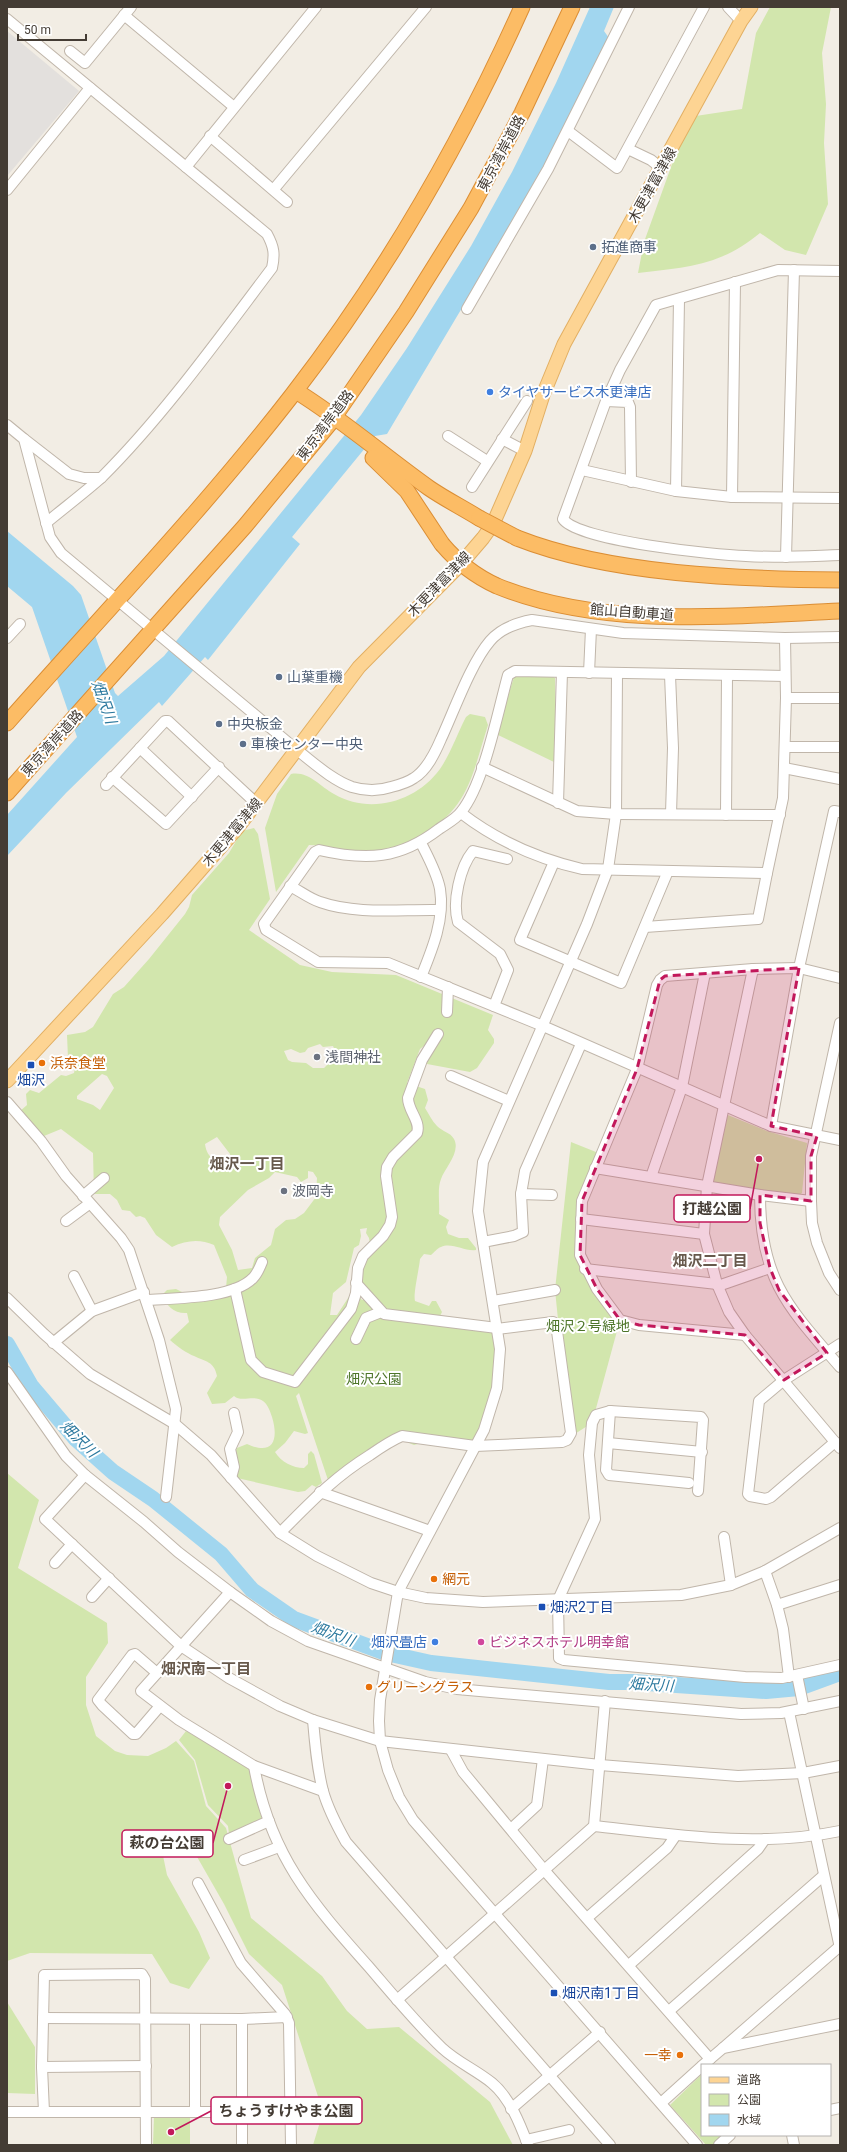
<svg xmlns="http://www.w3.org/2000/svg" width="847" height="2152" font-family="Roboto,'Noto Sans JP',sans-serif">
<rect width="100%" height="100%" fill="#f2ede4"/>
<g fill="#d2e6ad" fill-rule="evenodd">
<path d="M770 7H831L822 53 826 104 824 143 828 204 806 255 785 250 760 233C720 266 688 267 638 273L644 242 689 117 742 109 756 33Z"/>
<polygon points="517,674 549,674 555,678 556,763 496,734 514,677"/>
<path d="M470 714 485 717 488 725C472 775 469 810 418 837 400 847 381 853 360 853 343 854 326 845 309 845L276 892 265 828 277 794 291 774C309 771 319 786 334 794 370 815 416 802 440 769 451 753 457 734 466 717Z"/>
<path d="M254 828 258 834 270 899 249 930 300 965 332 972 396 975 493 1015 488 1030 494 1039V1043L477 1068 470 1072 427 1064 424 1060 430 1041 420 1049 407 1083 425 1089 428 1100 425 1108C429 1114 432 1121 437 1126 443 1132 450 1132 454 1139 461 1152 445 1168 441 1179 437 1189 440 1204 439 1214L449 1220 446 1227 448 1234 459 1238H468L476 1248V1250C465 1252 452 1242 441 1247 437 1248 434 1253 431 1255L424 1254 420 1259C419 1270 413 1294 415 1301L429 1306 432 1301H436L442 1312 440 1316 497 1328 494 1397 475 1446 421 1443 414 1445 409 1443V1441L393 1440 329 1483 299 1393 296 1396 308 1433 305 1434 294 1431 285 1443 275 1452C281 1462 293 1468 304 1468L308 1464V1454L311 1451 314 1454 322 1483 316 1487 312 1485 305 1491 298 1492 237 1478 234 1455 237 1448 247 1444C273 1456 279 1440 272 1417 270 1411 268 1405 263 1401 254 1394 242 1403 234 1396L225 1403 212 1404 207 1393 217 1376C214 1361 206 1362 194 1356 188 1354 175 1345 170 1340L189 1322 187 1313C175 1314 165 1306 163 1294L167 1290 176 1289 184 1293 226 1288 227 1277 214 1245C200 1239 187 1240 172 1247L156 1235 145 1218 140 1216 136 1217 130 1211 122 1210 117 1200 110 1194H94L93 1153 61 1129 44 1136H38L19 1112 27 1105 26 1094 30 1090 39 1093 61 1075 66 1076 74 1073 75 1068 68 1058 67 1035 85 1032 93 1027 113 994 124 987 149 959 185 914 189 907 192 895 229 853 242 831ZM320 1044 323 1047 333 1046 337 1055 329 1060V1063L324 1068H313L306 1063 292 1062 288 1060 284 1051 291 1049 300 1053 305 1052 308 1048ZM102 1074 107 1076 114 1088 100 1110 93 1105 77 1099V1096ZM217 1137 230 1154 232 1163 223 1168 216 1166 215 1161C209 1156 206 1152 205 1144ZM308 1171 313 1172 317 1178 316 1197 304 1213 295 1219 286 1220 275 1229 271 1245 255 1258 252 1268 238 1270 232 1250 219 1225 220 1217 248 1190 269 1178 275 1172 297 1177 301 1182 308 1178ZM367 1228 366 1233 369 1238 370 1244 355 1280 367 1299 362 1300 356 1293 350 1295 337 1315H330L333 1293 346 1282 354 1248 359 1245 361 1236 360 1229Z"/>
<polygon points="723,1113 767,1131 807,1143 802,1193 798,1196 713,1184 709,1176"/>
<polygon points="571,1142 601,1154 582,1201 585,1268 620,1320 592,1423 570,1437 555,1290"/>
<polygon points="7,1473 39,1500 18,1568 107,1623 108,1643 86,1677 86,1705 96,1736 115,1751 127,1755 148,1756 166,1748 176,1741 194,1761 206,1806 226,1828 251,1918 322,1976 347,2011 367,2029 399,2027 490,2102 513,2145 313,2145 323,2112 282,1985 249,1954 224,1904 184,1834 175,1832 161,1846 167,1875 199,1932 210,1958 189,1989 170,1983 152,1954 30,1953 7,1961"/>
<polygon points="186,1731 249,1767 262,1820 229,1834 228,1826 208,1805 195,1760 179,1740"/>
<polygon points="7,2002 35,2047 35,2094 7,2093"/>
<polygon points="702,2074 702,2135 724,2135 712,2145 706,2145 670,2105"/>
<polygon points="154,2117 190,2117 190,2145 153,2145"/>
</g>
<polygon fill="#e3e0dd" points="7,31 79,91 7,176"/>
<polygon fill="#a1d6ef" points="590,7 614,7 604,31 609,38 547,165 387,434 375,436 292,537 300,544 208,660 205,657 162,706 159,702 66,793 7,856 7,815 77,737 32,607 7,586 7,531 73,586 81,595 115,693 118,696 164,656 361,415 407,348 471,246 512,172 556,83"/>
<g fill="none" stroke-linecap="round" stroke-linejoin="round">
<polyline stroke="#a1d6ef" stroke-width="16" points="7,1344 31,1386 76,1439 113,1472 153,1499 221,1554 252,1590 294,1619 386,1653 431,1663 609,1682 632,1682 766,1691 799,1688 840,1673"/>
<defs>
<g id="minor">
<polyline points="728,7 741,21"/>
<polyline points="124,15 234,107"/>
<path d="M7 19 267 234C274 247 275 254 272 268 219 338 164 415 102 477 84 493 64 508 46 523"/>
<polyline points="70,51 85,63 131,7"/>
<polyline points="568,131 617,168 704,7"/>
<polyline points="210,136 287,202"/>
<polyline points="628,149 651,160 661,168"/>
<polyline points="186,167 316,7"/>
<polyline points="274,189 426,7"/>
<polyline points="7,190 90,88"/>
<path d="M840 271 778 270 656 305 620 370 606 401 563 519C578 541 715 555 746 556 777 558 809 556 840 555"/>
<polyline points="467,309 548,169 629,7"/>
<polyline points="606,401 628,402 630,407 631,482"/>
<path d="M7 425 24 439 50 537 61 553 297 750C314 763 332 780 352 787 365 791 379 791 391 787 399 785 407 783 414 778 427 770 435 753 441 739 454 711 471 663 490 641 501 628 516 623 532 620L623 633 785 638 840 637"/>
<polyline points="448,436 487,461"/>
<polyline points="24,439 69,474 84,478 101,478"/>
<polyline points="502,439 525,451"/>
<polyline points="582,470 676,491 732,497 840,498"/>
<polyline points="472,487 527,401"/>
<polyline points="676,491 679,299"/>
<polyline points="732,497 735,282"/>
<polyline points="786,557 794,270"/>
<polyline points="7,638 20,624"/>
<polyline points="589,673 591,629"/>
<polyline points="617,674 616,814 608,869 587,924 483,1162 478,1211 500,1349 497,1388 484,1430 398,1592 380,1700 379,1721 380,1741 388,1770 399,1797 413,1820 697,2145"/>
<polyline points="670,675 673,748 671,814"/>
<path d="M785 676 515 671 508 675C498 711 484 784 461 812 456 819 446 824 439 829 400 859 367 861 319 850L315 852 264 924 266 930 318 962 388 963 543 1026 771 1126 840 1140"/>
<polyline points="786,698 840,698"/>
<polyline points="785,747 840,747"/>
<polyline points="140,748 192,797"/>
<polyline points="482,767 577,811 616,814 780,815"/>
<polyline points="784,768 840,779"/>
<polyline points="112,777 166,824 219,767"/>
<polyline points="106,785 165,721 168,721 257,804"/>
<polyline points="558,803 562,672"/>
<path d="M461 813C496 840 539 859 582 869L767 873 783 798 786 698 785 638"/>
<polyline points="726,815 727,676"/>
<polyline points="554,862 520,940 621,983 668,871"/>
<path d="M290 886C300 891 310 899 320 902 357 915 401 909 440 910"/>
<polyline points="645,927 758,919 767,873"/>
<polyline points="753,969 707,1186 704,1234 717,1284 729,1312 745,1335 840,1448"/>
<path d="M421 977C432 950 445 919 440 889 437 873 428 857 421 843"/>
<path d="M494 1006 508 970 500 954 458 922C452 902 460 867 473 851L507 859"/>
<polyline points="447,1012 448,987"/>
<polyline points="840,1023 811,1156 811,1201 812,1223 817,1243 829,1273 840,1290"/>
<polyline points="451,1076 509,1101"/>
<polyline points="7,1102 41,1141 66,1176 121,1238 129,1250 159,1340 176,1409 166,1497"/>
<polyline points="771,1126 799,968 834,811 840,812"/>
<polyline points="595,1168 760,1195 811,1201"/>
<polyline points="651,1177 682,1087 705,973"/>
<polyline points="521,1194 552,1195"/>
<path d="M760 1195C760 1279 788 1307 840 1367"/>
<polyline points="83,1196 104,1178"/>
<polyline points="581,1219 704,1234"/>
<polyline points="66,1221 89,1204"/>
<polyline points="483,1242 514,1236 523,1232 521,1194 525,1171 581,1044"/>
<polyline points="585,1269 717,1284"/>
<polyline points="74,1276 92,1311"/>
<polyline points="356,1283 384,1314 497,1328"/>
<polyline points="718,1286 770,1268"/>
<path d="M235 1289 251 1360 263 1372 295 1382 351 1309 356 1293 358 1268 363 1256 383 1236 390 1225 392 1217 386 1176 387 1167 393 1157 417 1133C421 1121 408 1111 408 1098L422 1060 438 1034"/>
<polyline points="7,1298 44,1334 90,1374 175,1424 211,1455 280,1533 317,1556 371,1583 398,1592 426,1598 483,1602 681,1595 731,1585 765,1571 840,1528"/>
<path d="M146 1300C174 1298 233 1299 253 1278 257 1274 260 1267 262 1262"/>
<polyline points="493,1301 555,1290"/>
<polyline points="745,1335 639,1325 620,1320 597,1289 580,1255 582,1201 637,1069 657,985 660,980 665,976 753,969 799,968 840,978"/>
<polyline points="356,1339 366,1318 381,1312"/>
<polyline points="53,1343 92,1311 144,1292"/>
<polyline points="7,1372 66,1456 85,1475 144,1522 178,1552 230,1592 271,1621 308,1641 425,1682 457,1689 741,1714 781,1713 840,1701"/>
<polyline points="610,1411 606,1470 609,1475 689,1483"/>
<polyline points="835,1442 771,1497 766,1499 750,1496 748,1494 759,1401 784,1380 840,1344"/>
<polyline points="608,1443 702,1452"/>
<polyline points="85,1475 45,1519 181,1646 229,1678 280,1706 313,1720 380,1741 600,1765 738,1776 803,1773 840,1766"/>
<polyline points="231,1478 234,1467 230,1449 238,1432 234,1413"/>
<polyline points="698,1491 703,1420 701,1417 610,1411 596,1415 592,1423 589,1455 595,1519 558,1600 559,1658 564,1660 745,1677 782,1678 840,1665"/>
<polyline points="320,1492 430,1531"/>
<path d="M280 1533C310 1503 333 1478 370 1455 380 1448 390 1441 402 1436L475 1446 562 1442 567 1440 571 1433 556 1324 553 1322 497 1329"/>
<polyline points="724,1537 731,1585"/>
<polyline points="55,1563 72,1544"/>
<polyline points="765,1571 777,1605 783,1629 789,1677"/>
<polyline points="230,1592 141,1691 179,1720 254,1766 323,1791"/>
<polyline points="92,1597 109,1578"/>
<polyline points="777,1605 840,1585"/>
<polyline points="157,1673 135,1654 132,1655 98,1700 102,1705 133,1734 136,1734 160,1706"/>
<polyline points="797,1675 804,1709"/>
<polyline points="789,1712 840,1948"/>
<path d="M313 1720C315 1744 317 1768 323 1791 328 1809 337 1826 346 1842L610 2145"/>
<polyline points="451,1750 463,1772 545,1871 710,2059"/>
<path d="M254 1766C270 1855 311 1902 369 1967 393 1995 416 2023 442 2048 457 2062 476 2070 492 2083 510 2098 520 2124 528 2145"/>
<path d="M594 1826C675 1835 759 1848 840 1831"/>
<polyline points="511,1829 537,1805 543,1759"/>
<polyline points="229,1839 269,1821"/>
<polyline points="244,1860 279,1847"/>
<polyline points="198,1883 241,1963 285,2014 289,2023 291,2145"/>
<polyline points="587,1918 667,1848 676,1835"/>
<polyline points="629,1965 758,1849 765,1839"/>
<polyline points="397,2000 594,1826 605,1701"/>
<polyline points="669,2011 823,1876"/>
<polyline points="43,2018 242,2019 287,2017"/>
<polyline points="723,2048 840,1946"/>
<polyline points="703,2065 723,2048 840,2024"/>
<polyline points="42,2067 146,2066"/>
<polyline points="661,2103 702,2066"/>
<polyline points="511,2109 600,2032"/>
<polyline points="830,2110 840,2108"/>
<polyline points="7,2112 242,2112"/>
<polyline points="44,2112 42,2067 44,1975 142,1974 145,1979 146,2145"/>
<polyline points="195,2112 195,2019"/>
<polyline points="792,2135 794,2145"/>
<polyline points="526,2140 569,2130"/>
<polyline points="242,2145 242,2019"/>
<polyline points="719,2145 730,2135"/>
</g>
<polyline id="major" points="7,1081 162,914 238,827 359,667 459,566 483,538 493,524 525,451 543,395 564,344 741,21 751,7"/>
<g id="highway">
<path d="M296 391C343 420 384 456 429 488 445 499 463 508 479 518"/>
<polyline points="373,458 407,491 442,544"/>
<path d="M517 538C611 575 740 579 840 580"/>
<path d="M497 586C602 629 730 616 840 611"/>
<path d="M7 723C103 614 204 509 293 394 385 275 461 143 522 7"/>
<polyline points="7,793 245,526 330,423 406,312 471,208 522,113 572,7"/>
</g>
</defs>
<use href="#minor" stroke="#c0b6aa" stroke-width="12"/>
<use href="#major" stroke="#e2af63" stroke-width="15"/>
<use href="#highway" stroke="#db8e35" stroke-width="17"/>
<use href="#minor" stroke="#fff" stroke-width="10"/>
<use href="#major" stroke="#fdd493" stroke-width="13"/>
<use href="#highway" stroke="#fcbc65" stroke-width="15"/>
<defs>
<g id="highway-bridge">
<polyline points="479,518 517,538"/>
<path d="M442 544C458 563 475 576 497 586"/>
</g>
</defs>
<use href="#highway-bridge" stroke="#db8e35" stroke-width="17" stroke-linecap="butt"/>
<use href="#highway-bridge" stroke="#fcbc65" stroke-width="15"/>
</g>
<path fill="#c2185b" fill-opacity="0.2" stroke="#c2185b" stroke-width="3" stroke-dasharray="8 5" stroke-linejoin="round" d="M799 968 771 1126 817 1136 811 1156V1201L760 1195V1223L770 1268 779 1290 827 1353 784 1380 745 1335 639 1325 620 1320 597 1289 580 1255 582 1201 637 1069 660 980 665 976Z"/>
<g fill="#5c6f8a" stroke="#fff" stroke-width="1.5">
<circle cx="593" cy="247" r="4"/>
<circle cx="279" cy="677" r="4"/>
<circle cx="219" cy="724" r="4"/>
<circle cx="243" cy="744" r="4"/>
</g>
<g fill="#3f7fe0" stroke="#fff" stroke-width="1.5">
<circle cx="490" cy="392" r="4"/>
<circle cx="435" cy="1642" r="4"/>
</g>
<g fill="#6b7280" stroke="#fff" stroke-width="1.5">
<circle cx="317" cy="1057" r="4"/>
<circle cx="284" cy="1191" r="4"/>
</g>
<g fill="#e8710a" stroke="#fff" stroke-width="1.5">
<circle cx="42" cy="1063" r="4"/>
<circle cx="434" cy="1579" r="4"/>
<circle cx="369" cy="1687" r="4"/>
<circle cx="680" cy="2055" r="4"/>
</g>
<g fill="#1a4fb4" stroke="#fff" stroke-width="1.5">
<rect x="27" y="1061" width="8" height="8" rx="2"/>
<rect x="538" y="1603" width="8" height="8" rx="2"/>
<rect x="550" y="1989" width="8" height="8" rx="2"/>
</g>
<circle fill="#d1479c" stroke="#fff" stroke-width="1.5" cx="481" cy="1642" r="4"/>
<g text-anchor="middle" stroke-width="4" stroke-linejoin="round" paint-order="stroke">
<g font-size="14" fill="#443c34" stroke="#fff">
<text transform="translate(501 153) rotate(-62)" y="5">東京湾岸道路</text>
<text transform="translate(652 185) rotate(-61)" y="5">木更津富津線</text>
<text transform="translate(325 425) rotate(-53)" y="5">東京湾岸道路</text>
<text transform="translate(439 584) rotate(-46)" y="5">木更津富津線</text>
<text transform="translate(632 612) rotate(4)" y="5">館山自動車道</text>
<text transform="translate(52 743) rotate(-48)" y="5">東京湾岸道路</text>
<text transform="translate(232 832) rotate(-50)" y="5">木更津富津線</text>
</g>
<g font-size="14" fill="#4e5e75" stroke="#fff" text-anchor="start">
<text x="601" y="252">拓進商事</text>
<text x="287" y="682">山葉重機</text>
<text x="227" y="729">中央板金</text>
<text x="251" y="749">車検センター中央</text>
</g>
<g font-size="14" fill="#366cbe" stroke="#fff" text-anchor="start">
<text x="498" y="397">タイヤサービス木更津店</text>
<text x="427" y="1647" text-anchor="end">畑沢畳店</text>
</g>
<g font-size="14" fill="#5b616d" stroke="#fff" text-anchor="start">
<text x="325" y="1062">浅間神社</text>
<text x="292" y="1196">波岡寺</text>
</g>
<g font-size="14" fill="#c56008" stroke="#fff" text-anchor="start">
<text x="50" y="1068">浜奈食堂</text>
<text x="442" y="1584">網元</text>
<text x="377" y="1692">グリーングラス</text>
<text x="672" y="2060" text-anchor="end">一幸</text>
</g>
<g font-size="14" fill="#164399" stroke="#fff" text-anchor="start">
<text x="31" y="1085" text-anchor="middle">畑沢</text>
<text x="550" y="1612">畑沢2丁目</text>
<text x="562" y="1998">畑沢南1丁目</text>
</g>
<g font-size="14" fill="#4d7529" stroke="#fff">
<text x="588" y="1331">畑沢２号緑地</text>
<text x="374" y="1384">畑沢公園</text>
</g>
<g font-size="14" fill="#b23c85" stroke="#fff" text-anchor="start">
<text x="489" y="1647">ビジネスホテル明幸館</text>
</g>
<g font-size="15" font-style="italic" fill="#2c799e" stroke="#fff">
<text transform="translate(104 702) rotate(70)" y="5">畑沢川</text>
<text transform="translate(79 1439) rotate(45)" y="5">畑沢川</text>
<text transform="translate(333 1634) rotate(20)" y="5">畑沢川</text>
<text transform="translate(651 1685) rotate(3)" y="5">畑沢川</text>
</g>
<g font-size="15" font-weight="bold" fill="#67594c" stroke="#fff">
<text x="247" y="1169">畑沢一丁目</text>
<text x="710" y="1266">畑沢二丁目</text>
<text x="206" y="1674">畑沢南一丁目</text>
</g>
</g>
<path fill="none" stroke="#c2185b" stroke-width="1.5" d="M759 1159L750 1209M228 1786L213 1843M171 2132L211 2111"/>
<g fill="#c2185b" stroke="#fff" stroke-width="1.5">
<circle cx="759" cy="1159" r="4"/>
<circle cx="228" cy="1786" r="4"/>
<circle cx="171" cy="2132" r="4"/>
</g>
<g fill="#fff" stroke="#c2185b" stroke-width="1.5">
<rect x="674" y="1195" width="76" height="27" rx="4"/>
<rect x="122" y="1830" width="91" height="27" rx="4"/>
<rect x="211" y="2097" width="151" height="27" rx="4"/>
</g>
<g font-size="15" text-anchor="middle" font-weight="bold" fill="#443c34">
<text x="712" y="1214">打越公園</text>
<text x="167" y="1848">萩の台公園</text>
<text x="286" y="2116">ちょうすけやま公園</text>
</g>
<rect width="847" height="2152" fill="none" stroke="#443c34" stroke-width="16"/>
<rect x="701" y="2064" width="130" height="72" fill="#ffffff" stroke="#b4b1ae"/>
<rect x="709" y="2077" width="20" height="6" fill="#fdd493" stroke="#b4b1ae"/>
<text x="737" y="2084" font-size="12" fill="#443c34">道路</text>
<rect x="709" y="2094" width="20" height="12" fill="#d2e6ad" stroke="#b4b1ae"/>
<text x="737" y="2104" font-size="12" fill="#443c34">公園</text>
<rect x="709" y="2114" width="20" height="12" fill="#a1d6ef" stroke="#b4b1ae"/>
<text x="737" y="2124" font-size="12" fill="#443c34">水域</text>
<path d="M18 34v6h68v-6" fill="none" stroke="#443c34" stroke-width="2"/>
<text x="24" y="34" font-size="12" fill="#443c34" stroke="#ffffff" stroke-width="3" paint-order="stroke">50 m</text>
</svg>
